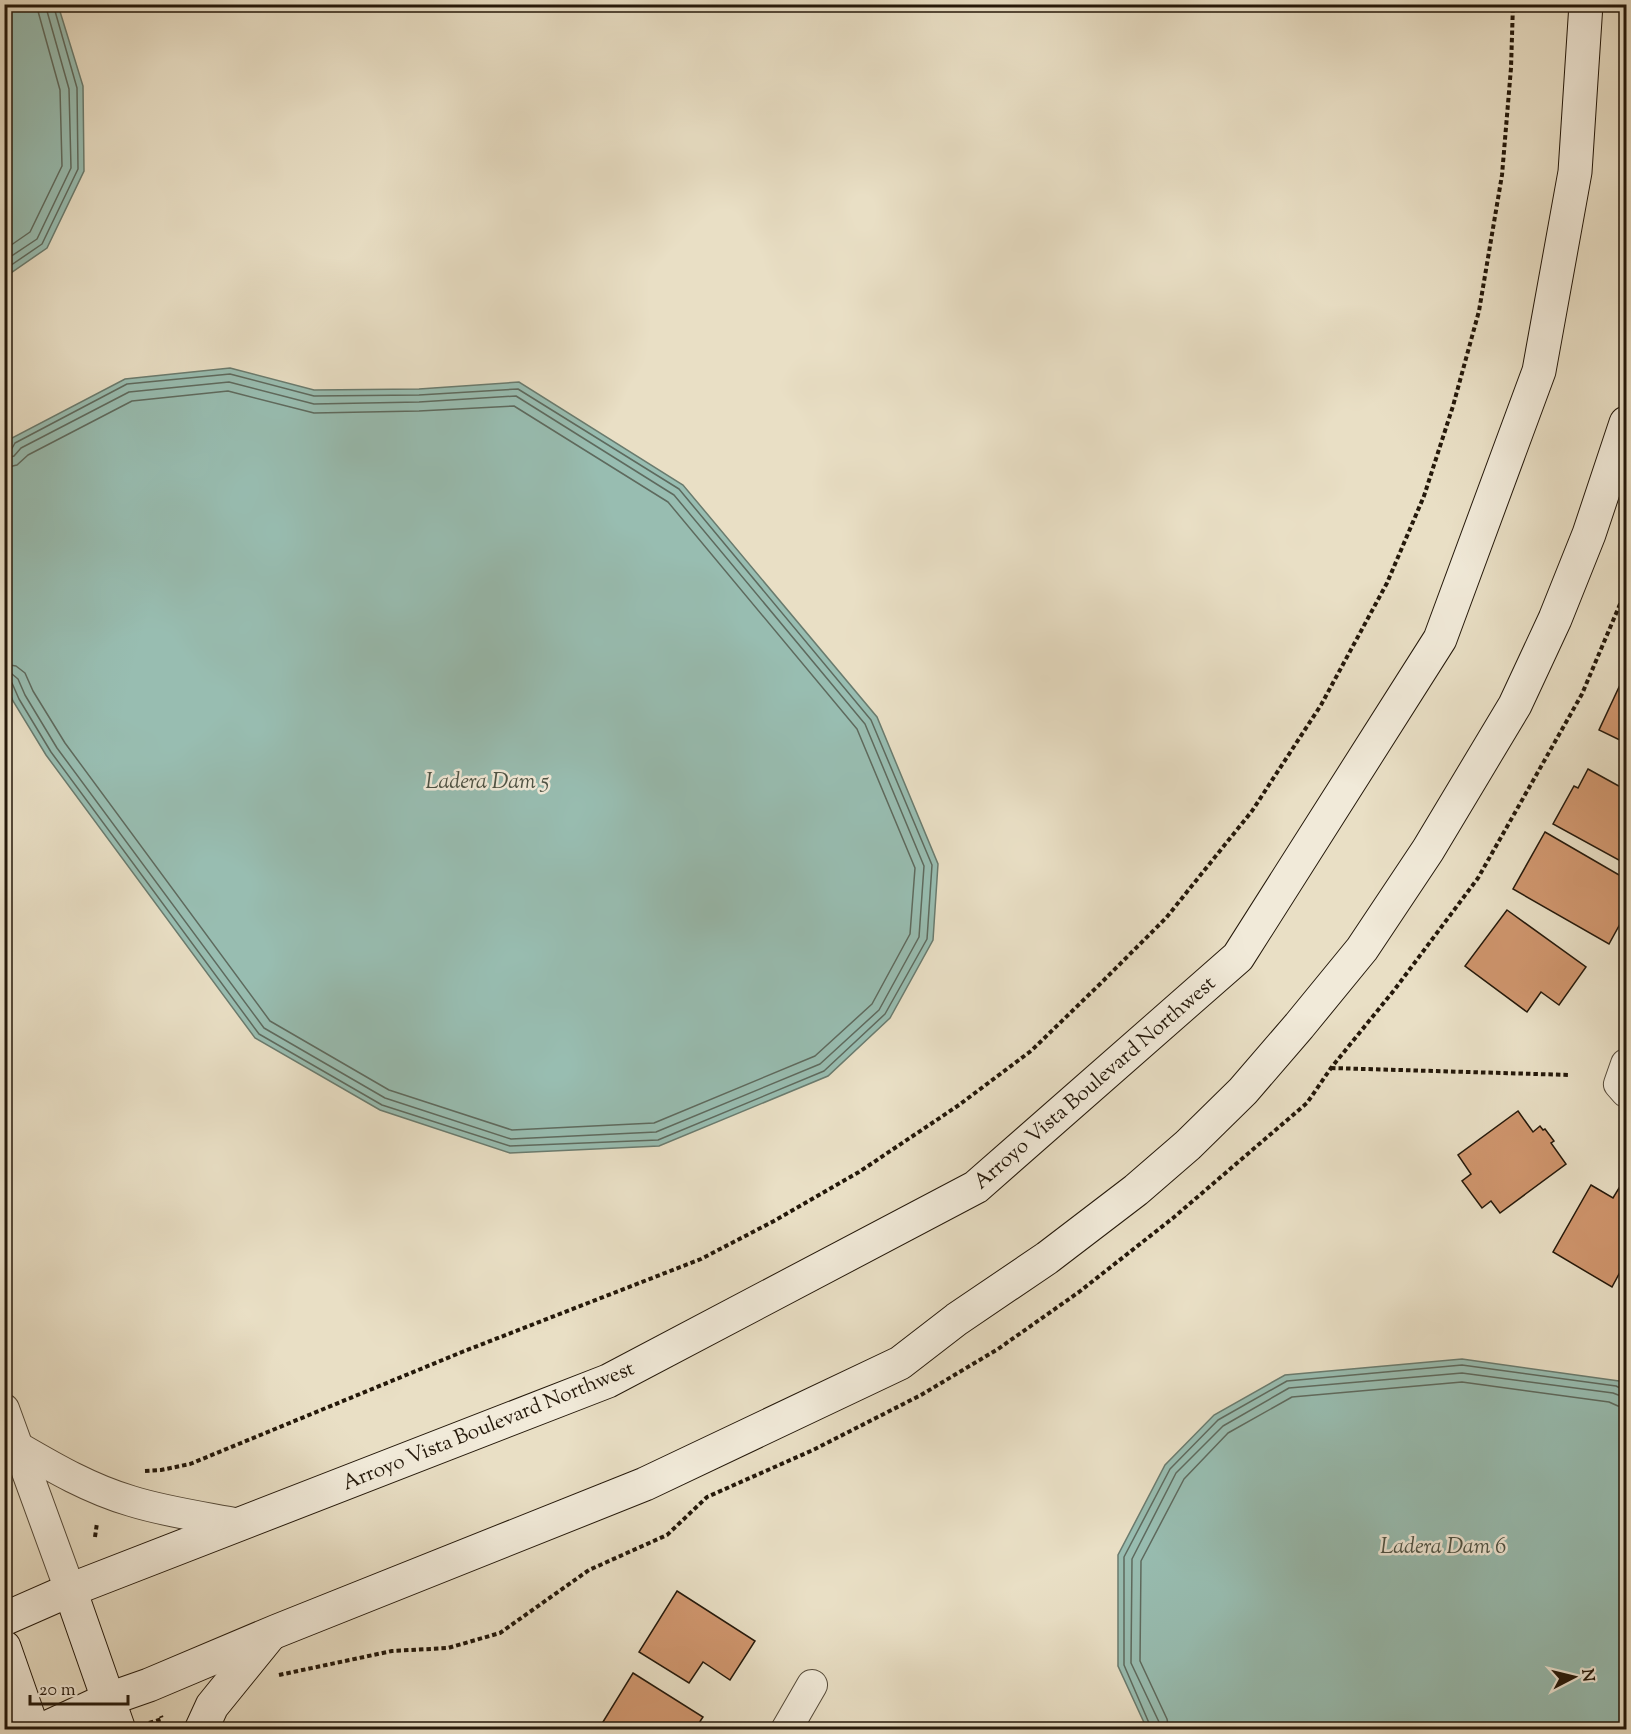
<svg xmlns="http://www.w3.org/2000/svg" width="1631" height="1734" font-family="'Sorts Mill Goudy',serif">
<rect width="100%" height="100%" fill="#e9dfc5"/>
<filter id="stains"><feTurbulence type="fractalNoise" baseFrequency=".00333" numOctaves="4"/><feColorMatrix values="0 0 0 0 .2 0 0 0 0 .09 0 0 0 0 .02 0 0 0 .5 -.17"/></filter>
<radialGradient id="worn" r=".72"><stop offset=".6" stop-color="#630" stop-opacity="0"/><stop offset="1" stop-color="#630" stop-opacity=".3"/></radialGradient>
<g fill="#98bdb1" stroke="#6a7b6e" stroke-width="1.5">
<polygon points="5,4 58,5 83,86 84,171 47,248 5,277"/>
<polygon points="230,368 314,390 419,389 519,382 683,485 877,717 938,864 933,940 890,1018 828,1076 659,1146 510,1153 380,1110 255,1038 46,755 13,701 4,680 4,450 10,439 125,379"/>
<polygon points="1462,1359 1619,1381 1626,1386 1626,1729 1147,1729 1118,1666 1118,1555 1165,1465 1214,1415 1285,1375"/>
</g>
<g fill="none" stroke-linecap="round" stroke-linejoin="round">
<g stroke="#5e6a5e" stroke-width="1.5">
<polyline points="4,250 30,232 62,166 60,90 36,4"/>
<polyline points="4,261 37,239 71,168 69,89 45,4"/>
<polyline points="4,270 42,244 78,169 77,88 53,4"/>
<polyline points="4,451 11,450 15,443 127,384 230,374 314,396 419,395 518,389 679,489 871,720 932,865 927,939 885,1014 824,1071 658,1140 510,1146 382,1105 259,1034 51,752 19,699 12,683 4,680"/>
<polyline points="4,459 14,456 21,448 129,392 229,382 314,404 419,402 516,396 674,495 865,724 924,866 919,937 879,1010 820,1064 656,1132 511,1139 385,1098 264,1028 57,748 25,695 18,679 12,674 4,673"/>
<polyline points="4,468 17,465 28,455 132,401 228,391 314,413 419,411 514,406 668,502 857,729 915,868 910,934 872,1004 815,1056 654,1123 512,1130 389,1090 270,1021 65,743 33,691 25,673 16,666 4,664"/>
<polyline points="1152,1730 1124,1665 1124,1557 1170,1469 1218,1420 1287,1381 1462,1365 1616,1386 1626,1391"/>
<polyline points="1160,1730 1159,1722 1131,1663 1132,1559 1176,1473 1223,1426 1289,1388 1462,1373 1613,1393 1626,1398"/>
<polyline points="1169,1730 1167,1719 1140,1661 1141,1561 1184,1479 1228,1433 1292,1397 1462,1382 1609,1402 1618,1406 1626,1407"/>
</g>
</g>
<g fill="#d0966e" stroke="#24180a" stroke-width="1.5">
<polygon points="1626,672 1626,743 1599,730"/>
<polygon points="1588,769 1626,790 1626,864 1553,824 1574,786 1578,788"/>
<polygon points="1545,832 1626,879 1626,913 1609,944 1513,889"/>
<polygon points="1507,910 1586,967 1559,1005 1541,992 1527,1012 1465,966"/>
<polygon points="1518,1111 1533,1132 1540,1126 1543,1130 1545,1129 1554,1141 1551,1143 1566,1164 1500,1213 1491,1201 1482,1208 1462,1181 1471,1174 1458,1155"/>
<polygon points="1591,1185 1613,1198 1619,1188 1626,1192 1626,1261 1612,1287 1553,1252"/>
<polygon points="677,1591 755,1641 730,1680 703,1662 689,1683 639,1652"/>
<polygon points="633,1673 703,1717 695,1729 697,1730 598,1730"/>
</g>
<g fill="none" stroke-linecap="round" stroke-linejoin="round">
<defs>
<g id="minor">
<polyline points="1626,1064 1619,1084 1626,1092"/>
<polyline points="4,1409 70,1590"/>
<path d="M18 1447C54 1468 90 1489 131 1501 166 1512 204 1517 240 1524"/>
<polyline points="786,1730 812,1685"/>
</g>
<g id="secondary">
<polyline points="70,1590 119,1730"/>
<polyline points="4,1619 70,1590 608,1381 976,1187 1238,957 1440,639 1539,371 1575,172 1586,4"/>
<polyline points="4,1647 33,1730"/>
<polyline points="42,1730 109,1699 149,1685 277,1631 645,1484 900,1363 957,1319 1047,1258 1136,1190 1188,1145 1243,1091 1299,1026 1362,949 1428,850 1515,705 1555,619 1589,534 1626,423"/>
<polyline points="201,1730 212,1706 268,1637"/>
</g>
</defs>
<use href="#minor" stroke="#554a39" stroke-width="32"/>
<use href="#secondary" stroke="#24180a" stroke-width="35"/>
<g stroke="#24180a" stroke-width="4" stroke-dasharray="4.5 3" stroke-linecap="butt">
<polyline points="1331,1068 1570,1075"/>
<polyline points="145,1471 161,1470 190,1464 462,1352 701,1259 774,1221 859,1172 959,1105 1031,1051 1100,984 1166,918 1252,811 1321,705 1387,583 1424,496 1453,406 1479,311 1502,175 1511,68 1513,4"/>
<polyline points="95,1537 97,1523"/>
<polyline points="279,1675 392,1651 448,1648 500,1633 589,1570 667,1535 707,1497 813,1450 921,1395 998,1349 1079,1292 1173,1218 1307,1103 1331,1068 1395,989 1478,878 1582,694 1626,590"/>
<polyline points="149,1723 162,1719 161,1716"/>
</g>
<use href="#minor" stroke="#f1ead9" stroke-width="30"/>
<use href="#secondary" stroke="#f1ead9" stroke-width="33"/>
</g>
<g text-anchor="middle" stroke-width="5" stroke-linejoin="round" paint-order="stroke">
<g font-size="21" fill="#24180a" stroke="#f1ead9">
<text transform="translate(1094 1082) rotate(-41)" y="7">Arroyo Vista Boulevard Northwest</text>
<text transform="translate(488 1425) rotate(-22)" y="7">Arroyo Vista Boulevard Northwest</text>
</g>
<g font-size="22" font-style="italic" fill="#4d5244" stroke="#f1ead9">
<text x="487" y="788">Ladera Dam 5</text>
<text x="1443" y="1553">Ladera Dam 6</text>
</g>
</g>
<rect width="1631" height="1734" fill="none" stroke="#e9dfc5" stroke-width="24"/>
<rect x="6" y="6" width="1619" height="1722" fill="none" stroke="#24180a" stroke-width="3"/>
<rect x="12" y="12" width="1607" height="1710" fill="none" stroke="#24180a" stroke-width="1.5"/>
<g transform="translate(1574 1677) rotate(83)" stroke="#f1ead9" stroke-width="4.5" paint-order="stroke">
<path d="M0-4.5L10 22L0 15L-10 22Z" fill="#24180a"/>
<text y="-9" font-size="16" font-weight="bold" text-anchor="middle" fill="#24180a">N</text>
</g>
<path d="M30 1695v9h98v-9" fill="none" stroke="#24180a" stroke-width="3"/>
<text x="39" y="1695" font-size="18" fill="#24180a" stroke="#f1ead9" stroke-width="4.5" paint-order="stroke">20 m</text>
<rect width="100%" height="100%" filter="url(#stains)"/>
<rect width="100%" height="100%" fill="url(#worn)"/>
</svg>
